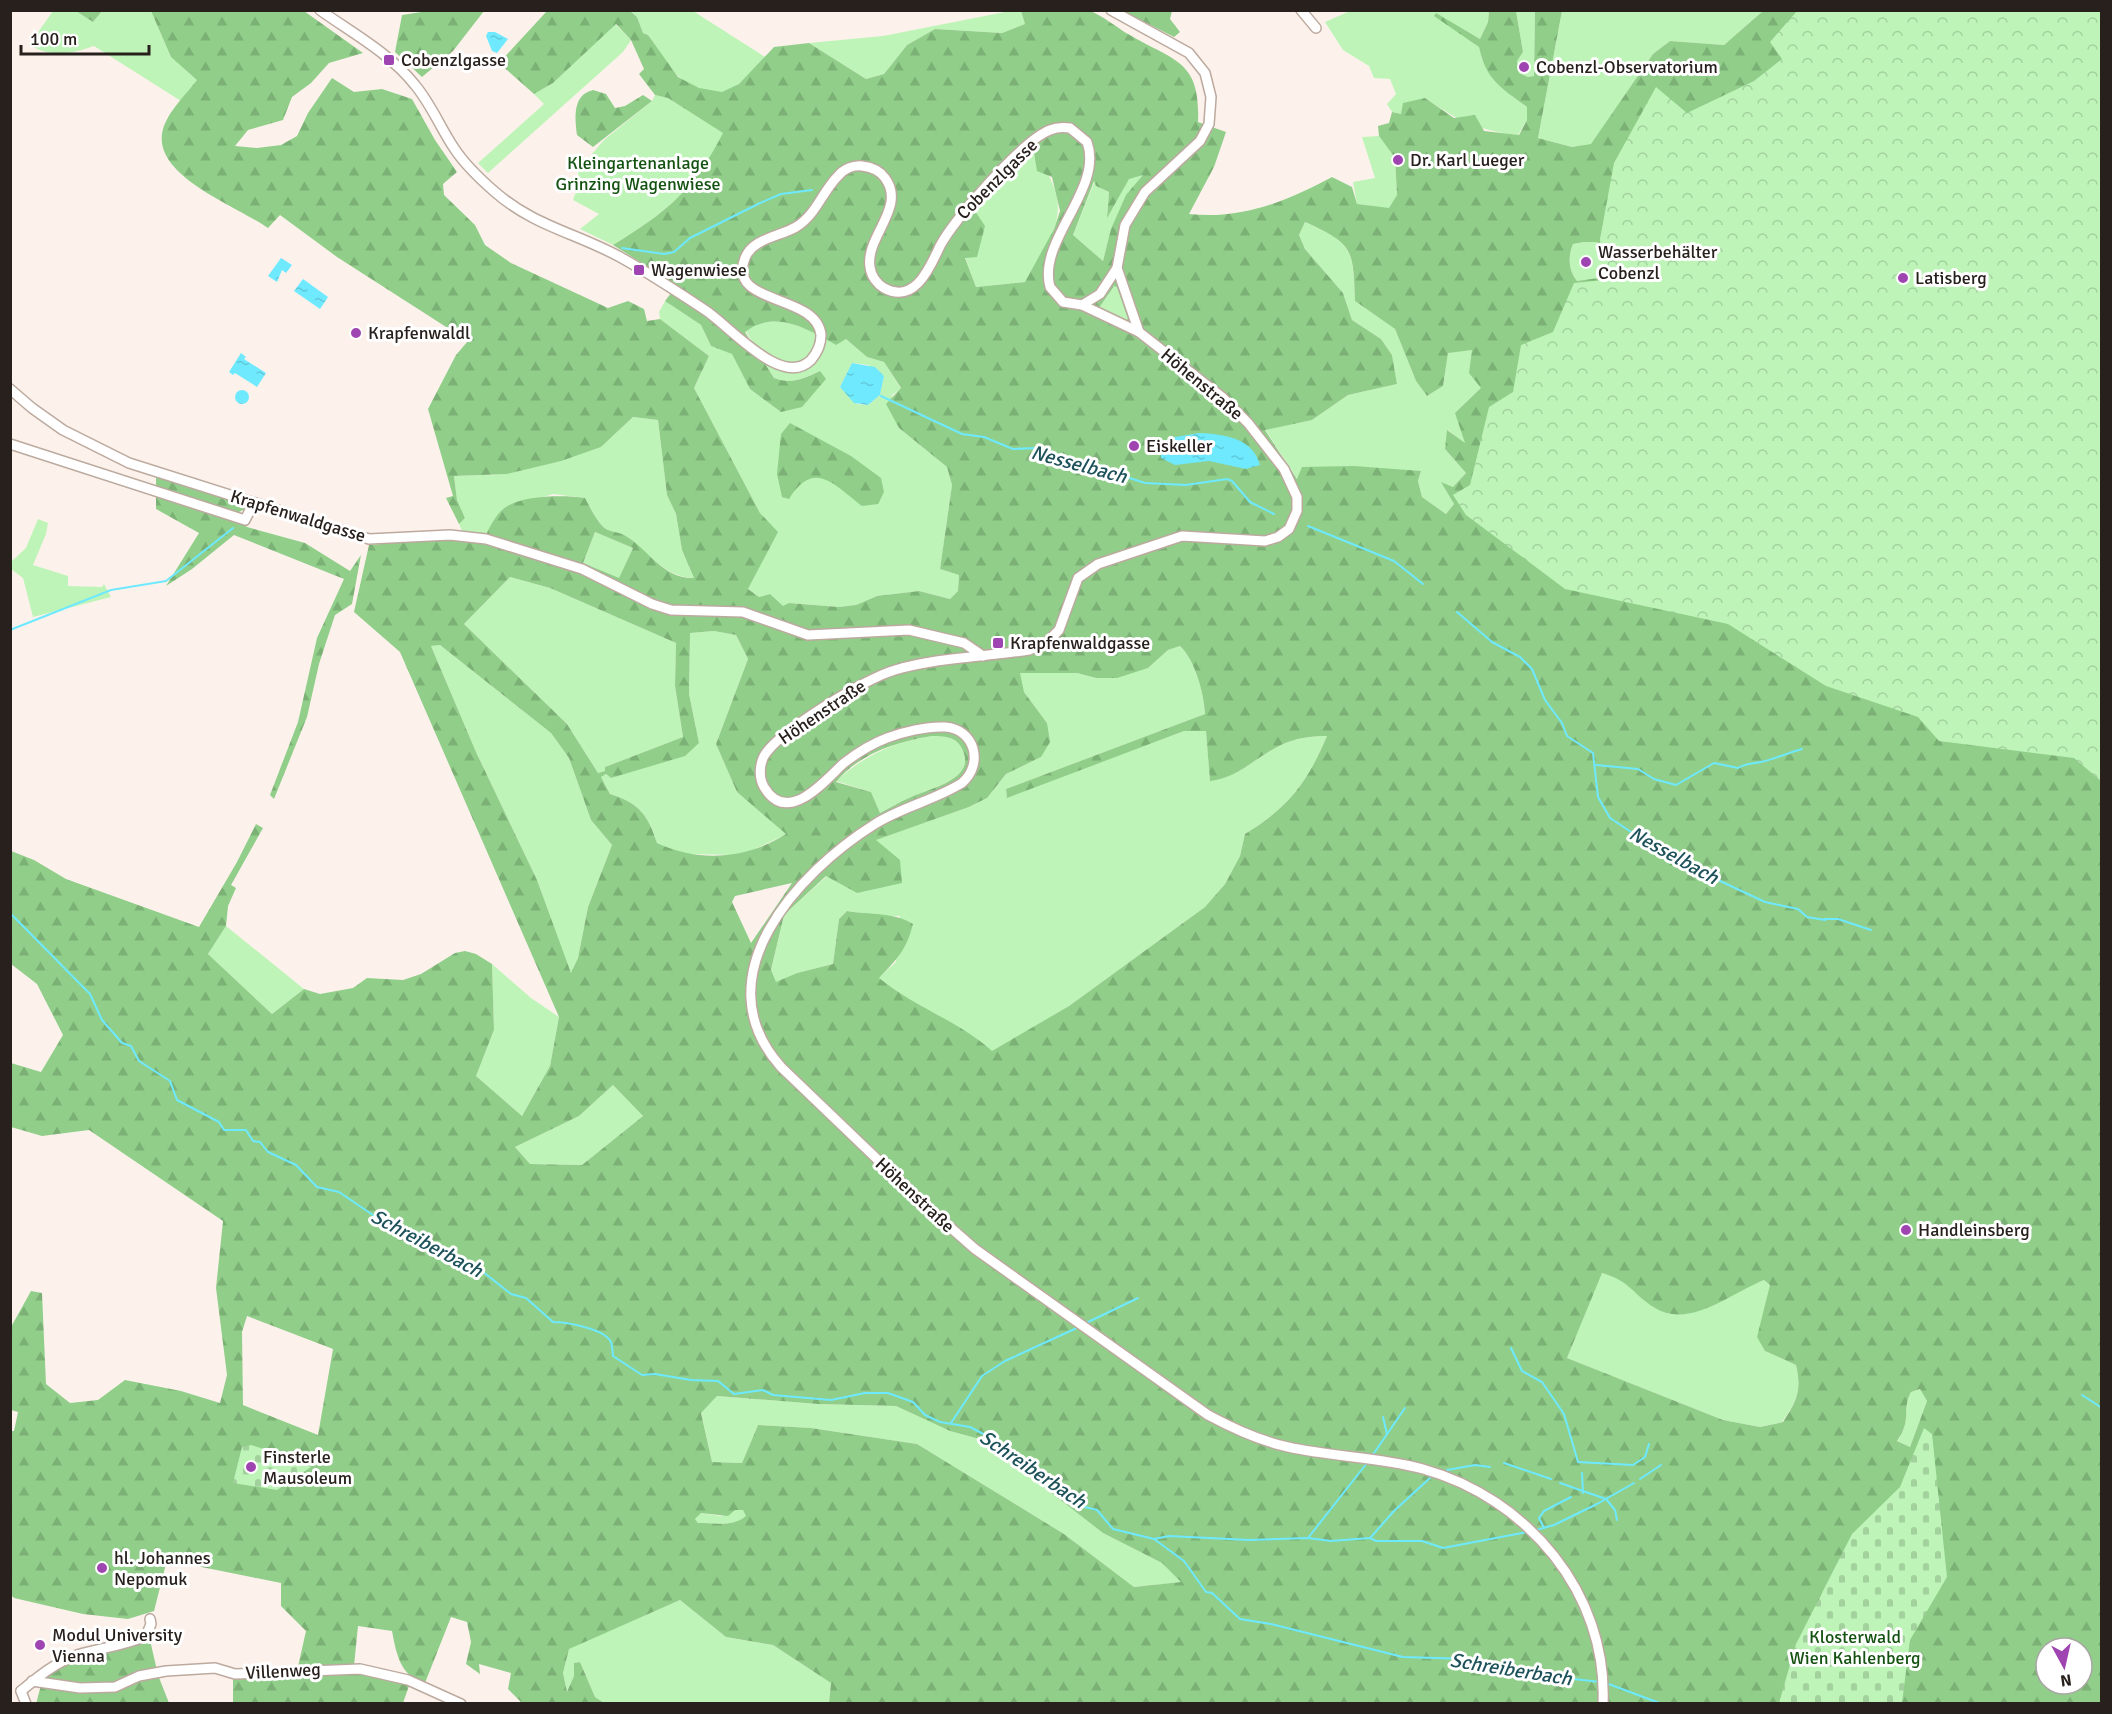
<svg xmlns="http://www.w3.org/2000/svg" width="2112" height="1714" font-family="Signika,sans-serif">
<defs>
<pattern id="forest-firs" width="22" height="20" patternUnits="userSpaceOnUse" patternTransform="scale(1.5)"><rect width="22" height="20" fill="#90ce8a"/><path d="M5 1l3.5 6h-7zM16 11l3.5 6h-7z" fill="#7cb176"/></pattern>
<pattern id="cemetery-stones" width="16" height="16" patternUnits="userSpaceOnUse" patternTransform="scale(1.5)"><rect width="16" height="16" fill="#bef4b8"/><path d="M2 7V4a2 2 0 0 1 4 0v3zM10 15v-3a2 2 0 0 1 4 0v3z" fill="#a3d19e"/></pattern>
<pattern id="park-crowns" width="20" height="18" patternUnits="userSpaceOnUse" patternTransform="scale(1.5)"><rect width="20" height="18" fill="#bef4b8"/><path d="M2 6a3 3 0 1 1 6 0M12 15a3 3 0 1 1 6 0" fill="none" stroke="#a3d19e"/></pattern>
<pattern id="water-ripples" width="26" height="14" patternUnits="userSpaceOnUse" patternTransform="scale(1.5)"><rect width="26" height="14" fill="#6fe9fe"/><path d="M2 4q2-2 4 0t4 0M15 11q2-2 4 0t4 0" fill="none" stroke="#60c8d9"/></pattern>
</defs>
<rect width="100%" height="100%" fill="#fdf2eb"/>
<g fill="#bef4b8" fill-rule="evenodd">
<path d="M53 11H76L93 22 102 11H151L171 57 198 80 181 101 94 46C71 54 52 58 29 45Z"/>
<path d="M630 11H693L765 57C754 68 739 90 722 92 687 97 662 61 648 35L643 33 637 17Z"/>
<polygon points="1010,11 1021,11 1025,24 1002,33 935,29 907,45 884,74 866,79 809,43 883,36"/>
<path d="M1350 11H1489L1488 22 1480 39 1436 14 1479 47C1486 80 1501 87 1527 107V120L1518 135C1476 130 1459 121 1425 98L1401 114 1392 112 1387 104 1396 94 1390 79 1374 78 1369 66 1343 50 1325 22Z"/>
<polygon points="1516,11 1535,11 1534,76 1528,77 1519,73 1517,61 1523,52"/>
<polygon points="1562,11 1763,11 1724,45 1670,41 1653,54 1591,145 1572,147 1538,138"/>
<polygon points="615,24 631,40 623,52 488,173 478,163 544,104 534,94 553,83"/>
<path d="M655 95 668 98 724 133C694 190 667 212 613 245L580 229 599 214 573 200 579 183 578 170 604 140 652 101Z"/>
<polygon points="1379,136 1395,158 1397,195 1389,209 1357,204 1353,182 1375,178 1362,137"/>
<path d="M1034 152C1076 211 1056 226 1025 282L976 287 965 257 973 209Z"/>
<path d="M1144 174C1120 202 1112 225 1103 261L1073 235 1095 180 1096 186 1109 192 1107 216 1129 178Z"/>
<path d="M1305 222C1353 243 1353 249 1355 301L1395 329 1416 381 1427 396 1443 386 1448 352 1472 350 1482 388 1465 444 1448 430 1445 449 1466 473 1453 487 1442 483 1454 504 1446 514 1422 497 1418 481 1421 471 1298 480 1265 429 1312 420 1348 395 1397 384 1392 355 1381 339 1352 320 1343 293 1305 249 1299 235Z"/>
<path d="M1584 242H1597C1605 252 1604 267 1599 279L1577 281C1568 270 1568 256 1573 244Z"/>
<polygon points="1114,286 1118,286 1129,319 1126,320 1099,308"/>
<path d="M665 301 701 325 711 346 732 353 750 389 781 412 820 371C804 378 792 385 774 378L745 330C776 311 807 328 836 344L846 339 867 357 884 362 901 389 892 395 899 428 947 467 952 485 940 569 959 575 958 591 950 599 919 591 877 596 856 605 839 607 789 603 783 607 770 594 759 597 748 589 777 532 760 513 694 388 709 356 660 319 659 312ZM852 363 868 365 884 376 880 395 868 405 857 404 840 387Z"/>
<path d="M633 417 658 420 667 495 676 514 682 550 694 578C664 577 651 554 628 538 621 533 612 533 606 529 597 523 590 507 585 498L553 494 505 508 486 534 462 531 459 524 465 518 457 500 454 476 507 474 601 447Z"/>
<polygon points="38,519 48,523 46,534 33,565 68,576 68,586 102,587 104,584 111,597 33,617 23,578 11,569 11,562 26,548"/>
<polygon points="595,532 633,548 619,579 583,563"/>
<polygon points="510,577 550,588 676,643 675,686 683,737 605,767 605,771 598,773 567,724 464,624"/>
<path d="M714 631 736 635 748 659 716 744 737 792 787 834 742 855 680 854 657 843C648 815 639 803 610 794L601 777 606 774 611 778 699 743 689 694 690 633Z"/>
<polygon points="440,645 551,733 569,758 591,820 612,845 588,907 578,958 571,974 537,880 476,752 431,646"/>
<path d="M1180 646C1195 660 1204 693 1205 714L1006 789 1007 797 1184 731 1206 730 1210 780C1238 778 1256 757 1281 745 1296 738 1310 736 1327 736 1307 783 1289 807 1245 834L1240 856 1225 884 1205 907 1069 1006 992 1052C959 1021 914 1007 878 978L896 962 900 916H880L847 911 839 919 833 964 797 973 776 983 771 971 784 915 827 876 857 893 875 840 969 807 987 798 1006 774 1041 757 1047 723 1024 692 1019 673H1077L1096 678 1148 668 1168 650Z"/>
<path d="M932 736C945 736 958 737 963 751 976 780 926 789 909 798 899 802 889 808 880 813L871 792 836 781C865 755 893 742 932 736Z"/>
<polygon points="226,926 304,989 272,1014 208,954"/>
<polygon points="492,964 531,998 559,1017 550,1066 522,1116 476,1076 494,1030"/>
<polygon points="613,1085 643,1116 582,1165 530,1164 515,1147 579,1116"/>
<path d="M1601 1273 1622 1279 1654 1308 1739 1290 1764 1280 1770 1285 1765 1351 1796 1365C1802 1392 1797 1400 1782 1422L1760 1427 1723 1420 1567 1358Z"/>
<path d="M1920 1389 1927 1401 1910 1447 1897 1441C1913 1418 1901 1411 1911 1392Z"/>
<polygon points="717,1396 818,1404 896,1406 950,1431 983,1440 1103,1533 1162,1563 1182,1582 1134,1587 1064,1534 917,1444 811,1428 758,1425 742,1463 712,1462 701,1412"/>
<path d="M735 1510H743L747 1516C733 1527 715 1523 698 1523L695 1519 701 1513 721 1516Z"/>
<polygon points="680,1600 726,1637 773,1645 831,1683 829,1703 604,1704 595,1697 580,1662 574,1663 574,1676 567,1693 563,1673 569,1648"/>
</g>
<g fill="url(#forest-firs)" fill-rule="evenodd">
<polygon points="76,11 102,11 93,22"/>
<path d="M151 11H304L363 53 329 63 311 83 292 97 283 120 248 130 235 146 257 148 281 145 297 136 308 113 332 78 354 92 382 89 412 99 435 140 457 172 443 184 444 195 475 225 485 245 511 263 608 308 628 301 644 309 647 321 660 319 709 356 694 388 760 513 778 532 748 589 759 597 770 594 783 606 789 603 839 607 856 605 877 596 919 591 950 599 958 591 959 575 940 569 952 485 947 467 899 428 886 404 901 388 884 362 867 357 846 339 836 345C808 329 774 309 745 332L774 378C792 385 805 378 820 371L826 379 802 407 781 412 750 389 732 354 711 346 701 325 665 301 677 285 613 245C667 212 694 190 723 133L668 98 655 95 639 74 644 69 631 40 616 24 553 83 534 94 499 63 547 11H630L637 17 643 33 648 35 678 77 699 88 722 92 739 84 774 47 809 43 866 79 884 74 907 45 935 29 1002 33 1025 24 1021 11C1040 11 1071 6 1089 11 1099 13 1119 29 1128 34 1173 61 1201 59 1198 122L1226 132 1214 167 1189 214C1242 220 1287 201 1332 177L1352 187 1357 204 1389 208 1397 195 1395 158 1379 136 1378 126 1389 123 1392 112 1401 114 1403 103 1425 98 1454 118 1475 115 1484 131 1519 135 1527 120V107C1500 87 1486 80 1479 47L1434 16 1436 13 1480 39 1488 22 1489 11H1516L1523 52 1517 61 1519 73 1528 77 1534 76 1535 11H1562L1538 138 1572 147 1591 144 1653 54 1670 41 1724 45 1763 11H2101V1703H829L831 1683 773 1645 726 1637 680 1600 569 1649 563 1673 567 1692 574 1676V1663L580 1662 595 1697 604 1703H522L508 1689 511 1673 479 1664 480 1674 466 1664 471 1642 467 1622 451 1617 425 1683C400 1677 396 1652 392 1631L358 1626 354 1666H312L297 1671 306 1631 281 1606V1583L167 1560 154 1611 128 1619 83 1614 14 1598 11 1595 10 1431H14L18 1412 11 1410V1327L31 1291 42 1293 46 1384 70 1403 98 1400 125 1380 181 1391 220 1403 227 1375 216 1288 223 1221 89 1130 42 1136 11 1127V1063L41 1072 63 1035 37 984 11 964V851L34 860 66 879 199 927 237 862 256 824 263 828 231 885 236 888 228 906 226 926 208 954 272 1014 304 989 320 994 353 988 367 978 403 980 421 974 455 953 465 951 476 954 492 964 494 1030 476 1076 522 1116 550 1066 559 1017 400 652 354 612 369 545 445 539 483 543C486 533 496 513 506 507 525 495 563 495 585 498 590 507 597 523 606 529 611 532 618 532 624 535 649 549 662 579 694 578L682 550 676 514 667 495 658 420 633 417 601 447 561 461 507 474 454 476 457 500 465 518 459 524 446 498 453 496 428 409 456 355 468 341 337 257 280 215 268 228C239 207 156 178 162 134 165 114 185 96 197 80L171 57ZM1034 152 1037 171 1052 177 1060 211 1054 229 1025 282 976 287 965 258 977 257 985 226 973 208ZM1143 175 1126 195 1111 229 1103 261 1073 235 1094 181 1096 186 1109 192 1107 218 1129 179ZM1305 222C1354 244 1353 249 1355 301L1395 329 1416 381 1427 396 1443 386 1448 353 1472 350 1469 373 1481 388 1455 413 1465 443 1447 430 1445 449 1466 473 1453 487 1441 482 1454 504 1446 514 1422 497 1418 481 1421 471 1354 466 1302 467 1297 479 1265 430 1312 420 1348 395 1397 384 1392 355 1381 339 1352 320 1343 293 1305 249 1299 235ZM1584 242H1597C1605 252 1604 267 1599 278L1577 281C1568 270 1568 256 1573 244ZM1114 286 1117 287 1128 319 1126 320 1099 308ZM595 532 633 548 619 578 583 563ZM510 577 550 588 676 643 675 686 683 737 605 767V771L598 773 567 724 464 624ZM714 631 736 635 748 659 716 744 737 792 786 834C747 859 699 863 657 843 648 815 639 803 610 794L601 777 606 774 611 778 685 756 699 743 689 694 690 633ZM440 645 551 733 569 758 591 820 612 845 588 907 578 958 571 973 537 880 476 752 431 646ZM1180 646C1195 660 1204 693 1205 714L1006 789 1007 798 1184 731H1206L1210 781C1238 778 1256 757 1281 745 1296 738 1310 736 1327 736 1307 783 1289 807 1245 834L1240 856 1225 884 1205 907 1069 1006 992 1051C959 1021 914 1007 879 978 897 959 906 951 913 924 895 912 869 915 847 911L839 919 833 964 797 973 776 982 771 970 784 915 826 876 857 893 902 883 900 860 876 840 969 807 987 798 1006 774 1041 757 1050 742 1047 723 1024 692 1020 673H1077L1096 678H1117L1148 668 1168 650ZM932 736C945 736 958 737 963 751 976 780 927 789 909 798 899 802 890 808 880 813L871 792 836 782C860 753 896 742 932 736ZM792 883 751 943 732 902 735 896ZM613 1085 643 1116 582 1165 530 1164 515 1147 579 1116ZM1602 1273C1632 1282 1632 1294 1655 1308 1690 1329 1731 1293 1764 1280L1770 1285 1757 1337 1765 1351 1796 1365C1802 1391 1797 1400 1783 1422L1760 1427 1723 1420 1567 1358ZM247 1316 333 1349 318 1435 243 1405 242 1332ZM1920 1389 1927 1401 1910 1447 1897 1441C1913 1418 1901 1411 1911 1392ZM717 1396 818 1404 896 1406 950 1431 983 1440 1103 1533 1162 1563 1181 1582 1134 1587 1064 1534 917 1444 811 1428 758 1425 742 1463 712 1462 701 1413ZM735 1510H743L746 1516C733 1527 715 1523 698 1523L695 1519 701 1513 728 1516ZM2046 1648H2082V1684H2046Z"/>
<polygon points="428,11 484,11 453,51 422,77 395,52 402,15"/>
<polygon points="1123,11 1172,11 1170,19 1180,32 1174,37"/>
<path d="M593 90 606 94 615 108 625 106 643 95 652 101 593 147 577 135C575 118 572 95 593 90Z"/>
<path d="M790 423 851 456 881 478 884 492 878 504 862 506C833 484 814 459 789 499L782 497 777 474 781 434Z"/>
<polygon points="156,477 242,503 247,508 239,512 231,512 156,488"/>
<polygon points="156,494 239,520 247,527 305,543 350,571 361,555 352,604 335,615 319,664 307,717 274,799 270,795 298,722 317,638 344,579 234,535 192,569 166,586 199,533 156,509"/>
<polygon points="150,1640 158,1675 169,1703 36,1704 41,1685 55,1668"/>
<polygon points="346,1671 410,1683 403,1703 233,1704 233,1675"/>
</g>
<g fill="url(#cemetery-stones)">
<polygon points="1924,1428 1932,1434 1947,1577 1910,1640 1902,1703 1779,1703 1796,1644 1852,1534 1900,1487"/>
<polygon points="251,1445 297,1459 311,1467 277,1490 233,1483 242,1447"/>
</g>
<polygon fill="url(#park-crowns)" points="1797,11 2101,11 2101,781 2074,758 1939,741 1918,717 1826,686 1728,624 1565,589 1466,515 1453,495 1470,485 1489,407 1513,392 1521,345 1553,332 1574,283 1603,280 1600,239 1614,163 1656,87 1687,113 1754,81 1782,59 1770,42"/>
<g fill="url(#water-ripples)">
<polygon points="488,32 495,32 508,39 497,53 492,51 486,36"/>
<polygon points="281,258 292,265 286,273 282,270 277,282 268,276"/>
<polygon points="303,279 328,297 320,309 294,291"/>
<polygon points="241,353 246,357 244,359 266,373 257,387 235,373 233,375 229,372"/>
<polygon points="852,363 875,367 884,376 880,395 868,405 854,403 840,387"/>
<circle cx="242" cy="397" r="7"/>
<path d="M1199 433C1224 434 1253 438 1260 465L1246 469 1209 461 1175 465 1161 458 1160 444 1170 438Z"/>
</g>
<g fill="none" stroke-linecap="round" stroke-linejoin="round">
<g stroke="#6fe9fe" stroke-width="2">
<polyline points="622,248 664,254 674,252 690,238 758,204 781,194 812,190"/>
<polyline points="881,396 962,434 984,437 1013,449 1037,448 1145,483 1186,485 1227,479 1232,481 1250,502 1274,514"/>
<polyline points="1308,526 1394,561 1423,584"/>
<polyline points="1457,612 1492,642 1520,657 1532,669 1545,700 1562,723 1567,736 1593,753 1598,797 1610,818 1669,857 1765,902 1798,909 1807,917 1825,920"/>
<polyline points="10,630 111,590 166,581 233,528"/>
<path d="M1596 765 1638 769 1654 779 1676 785 1714 763 1738 768C1746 763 1752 764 1761 762 1774 759 1788 753 1802 749"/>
<path d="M10 913 90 994 102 1020 122 1043 131 1046 139 1061 170 1081 177 1100 219 1122 224 1130H246L253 1141 260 1142 268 1152 296 1165 317 1187 339 1192 395 1230 418 1236 432 1247 473 1264 511 1294 526 1298 553 1322C566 1322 598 1328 608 1338 613 1342 612 1349 613 1356L642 1375 655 1374 691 1380 718 1381 734 1394 763 1390 773 1395 831 1400 865 1393H888L913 1402 925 1415 940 1422 970 1427 989 1437 1025 1468 1042 1471 1054 1485 1081 1506 1097 1510 1113 1529 1154 1539 1184 1561 1206 1592 1212 1593 1240 1619 1271 1624 1403 1657 1468 1659 1539 1675 1600 1682"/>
<polyline points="1824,919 1838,919 1871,930"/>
<polyline points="1084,1324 1138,1298"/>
<polyline points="1511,1348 1522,1371 1542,1382 1564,1414 1578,1462 1633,1465 1645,1457 1649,1444"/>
<polyline points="2082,1395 2102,1408"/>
<polyline points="1383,1417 1387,1434"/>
<polyline points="951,1423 982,1376 1005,1361 1079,1327"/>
<polyline points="1372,1456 1405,1408"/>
<polyline points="1504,1463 1551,1479"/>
<polyline points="1447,1470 1475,1465 1490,1467"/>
<polyline points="1582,1473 1583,1493"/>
<polyline points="1640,1479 1661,1465"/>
<polyline points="1560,1483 1606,1499 1615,1510 1617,1520"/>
<polyline points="1544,1528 1539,1518 1544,1511 1571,1497"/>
<polyline points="1536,1530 1554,1525 1597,1504 1634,1483"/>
<polyline points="1371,1537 1394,1511 1430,1478"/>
<polyline points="1308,1538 1367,1463"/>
<polyline points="1154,1539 1169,1536 1249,1540 1308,1538 1331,1541 1370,1538 1376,1541 1422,1541 1443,1548 1527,1532"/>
<polyline points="1606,1683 1662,1704"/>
</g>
<defs>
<g id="minor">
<path d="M320 10C352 33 391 54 415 85 431 104 440 127 454 148 465 165 480 179 495 192 534 226 576 233 620 257 649 273 678 292 705 310 731 327 782 389 811 360 817 353 821 344 821 335 817 293 726 306 745 258 753 238 779 237 796 227 816 215 822 192 838 176 844 169 853 165 862 166 871 167 880 171 885 178 907 207 865 237 870 267 871 276 877 284 884 288 915 305 930 267 940 246 954 219 1023 140 1050 130 1057 127 1063 127 1070 128L1087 142C1104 189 1037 240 1050 287L1063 302 1082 305 1139 332"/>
<path d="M1111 10 1189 53 1205 73 1211 97 1209 124 1200 141 1145 192 1125 225 1117 268 1139 332 1222 397 1248 423 1284 469 1297 497V511L1289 529 1278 537 1265 541 1182 536 1098 564 1078 578 1059 630 1046 643 1029 650C985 657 939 657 895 670 866 678 779 731 764 756 759 766 759 778 764 787 788 827 825 780 844 763 857 753 871 744 887 738 903 732 927 726 945 727 975 729 984 764 962 783 935 800 902 807 875 824 797 873 701 977 781 1067L926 1206 975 1249 1208 1415C1234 1429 1260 1441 1288 1447 1333 1457 1379 1457 1423 1469 1527 1498 1608 1593 1603 1704"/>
<polyline points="1301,10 1316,28"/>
<polyline points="1082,305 1100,294 1117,268"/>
<polyline points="10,389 32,408 63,430 129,463 369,539 450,535 486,539 582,569 652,604 671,610 743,612 808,635 909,630 964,643 983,656"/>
<polyline points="10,444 245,520 253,504"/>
<polyline points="32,1681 80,1688 115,1687 139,1676 166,1671 215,1668 235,1674 360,1669 408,1680 461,1704"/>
<path d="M21 1691C38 1677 56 1662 77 1655 100 1648 124 1646 146 1636L151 1624 150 1619"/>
<polyline points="21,1691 26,1704"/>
</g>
</defs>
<use href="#minor" stroke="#bcaa9f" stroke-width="12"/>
<use href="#minor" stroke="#fff" stroke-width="9"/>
</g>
<g fill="#9f45b1" stroke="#fff" stroke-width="2">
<rect x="383" y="54" width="12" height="12" rx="3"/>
<circle cx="1524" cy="67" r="6"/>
<circle cx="1398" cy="160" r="6"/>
<circle cx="1586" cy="262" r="6"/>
<rect x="633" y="264" width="12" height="12" rx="3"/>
<circle cx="1903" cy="278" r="6"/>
<circle cx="356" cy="333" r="6"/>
<circle cx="1134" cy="446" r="6"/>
<rect x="992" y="637" width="12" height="12" rx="3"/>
<circle cx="1906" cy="1230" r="6"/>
<circle cx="251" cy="1467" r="6"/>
<circle cx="102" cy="1568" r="6"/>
<circle cx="40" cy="1645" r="6"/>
</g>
<g text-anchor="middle" stroke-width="6" stroke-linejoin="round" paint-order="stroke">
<g font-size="18" fill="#27201c" stroke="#fff" text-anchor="start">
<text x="401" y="66">Cobenzlgasse</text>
<text x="1536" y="73">Cobenzl-Observatorium</text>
<text x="1410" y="166">Dr. Karl Lueger</text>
<text x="1598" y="258">Wasserbehälter<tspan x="1598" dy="21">Cobenzl</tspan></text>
<text x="651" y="276">Wagenwiese</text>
<text x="1915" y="284">Latisberg</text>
<text x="368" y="339">Krapfenwaldl</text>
<text x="1146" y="452">Eiskeller</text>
<text x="1010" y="649">Krapfenwaldgasse</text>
<text x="1918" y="1236">Handleinsberg</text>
<text x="263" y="1463">Finsterle<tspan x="263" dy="21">Mausoleum</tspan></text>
<text x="114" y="1564">hl. Johannes<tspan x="114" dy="21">Nepomuk</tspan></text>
<text x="52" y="1641">Modul University<tspan x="52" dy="21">Vienna</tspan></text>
</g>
<g font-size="18" fill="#145211" stroke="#fff">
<text x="638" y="169">Kleingartenanlage<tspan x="638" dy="21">Grinzing Wagenwiese</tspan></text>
<text x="1855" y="1643">Klosterwald<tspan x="1855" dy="21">Wien Kahlenberg</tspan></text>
</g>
<g font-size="18" fill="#27201c" stroke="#fff">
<text transform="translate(997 179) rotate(-45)" y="6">Cobenzlgasse</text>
<text transform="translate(1202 384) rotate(40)" y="6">Höhenstraße</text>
<text transform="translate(298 516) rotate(17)" y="6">Krapfenwaldgasse</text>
<text transform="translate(822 712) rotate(-34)" y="6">Höhenstraße</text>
<text transform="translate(915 1195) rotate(43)" y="6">Höhenstraße</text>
<text transform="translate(283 1671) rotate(-3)" y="6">Villenweg</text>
</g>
<g font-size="20" font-style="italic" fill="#1d525b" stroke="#fff">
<text transform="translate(1079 464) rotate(15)" y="7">Nesselbach</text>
<text transform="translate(1674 855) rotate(29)" y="7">Nesselbach</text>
<text transform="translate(427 1243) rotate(28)" y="7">Schreiberbach</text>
<text transform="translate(1033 1469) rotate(34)" y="7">Schreiberbach</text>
<text transform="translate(1511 1669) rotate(9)" y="7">Schreiberbach</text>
</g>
</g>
<rect width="2112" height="1714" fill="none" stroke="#27201c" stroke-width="24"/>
<g transform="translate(2064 1666) rotate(172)"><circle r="28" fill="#ffffff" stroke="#a9a6a4" stroke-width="1.5"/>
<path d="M0-4.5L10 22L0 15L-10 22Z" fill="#9f45b1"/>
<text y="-9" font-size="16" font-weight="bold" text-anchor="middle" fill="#27201c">N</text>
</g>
<path d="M21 45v9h128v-9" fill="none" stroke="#27201c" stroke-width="3"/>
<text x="30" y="45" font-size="18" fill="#27201c" stroke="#ffffff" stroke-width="4.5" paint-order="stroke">100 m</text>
</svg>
